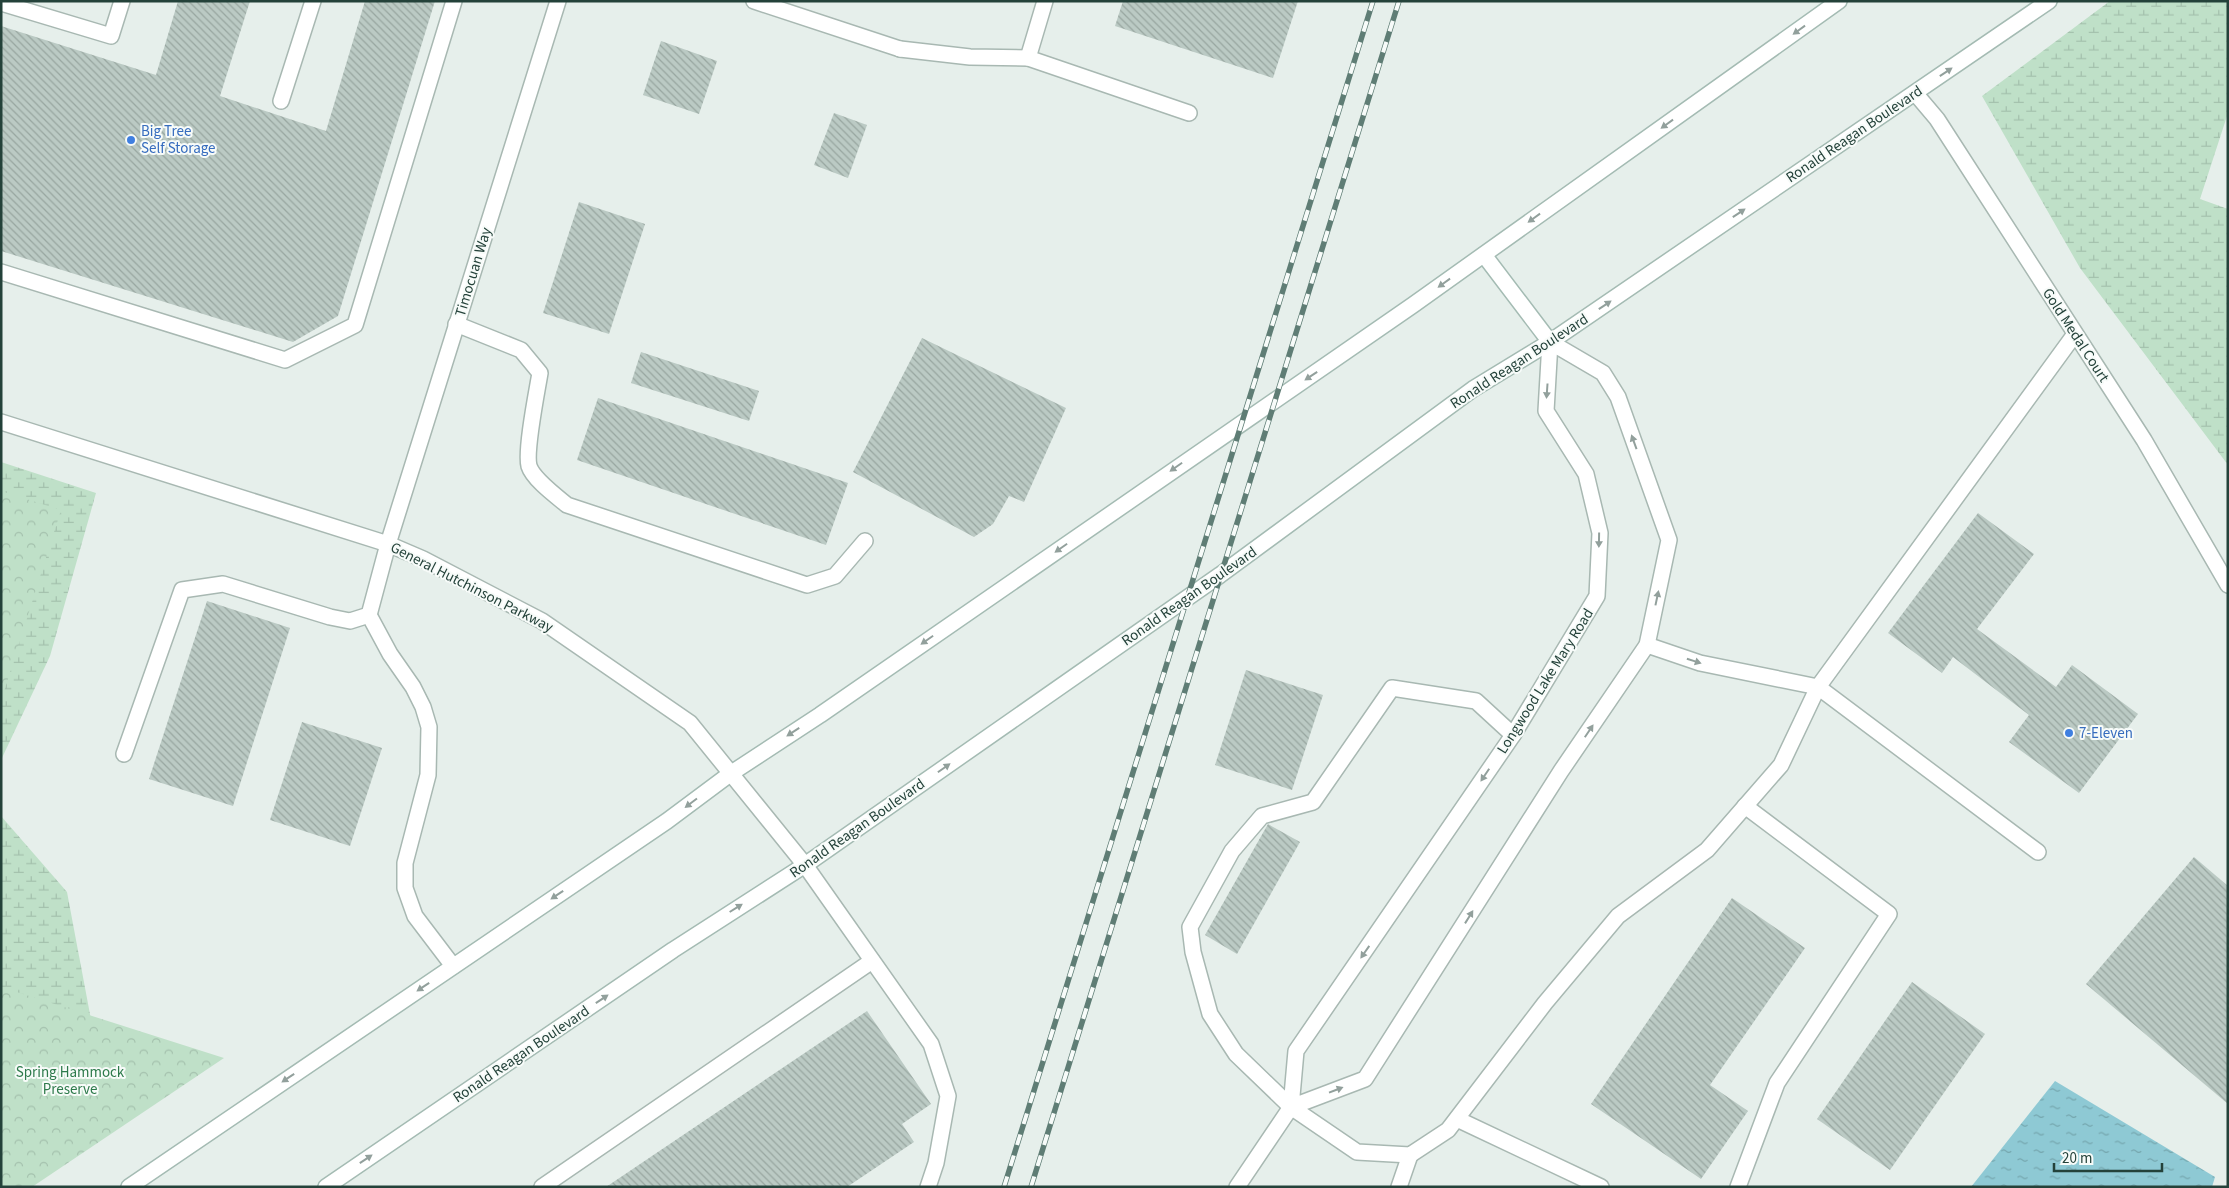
<svg xmlns="http://www.w3.org/2000/svg" width="2229" height="1188" font-family="'Source Sans 3',sans-serif">
<defs>
<pattern id="wetland-marsh" width="20" height="14" patternUnits="userSpaceOnUse" patternTransform="scale(1.25)"><rect width="20" height="14" fill="#bfe0c8"/><path d="M1 5h8M5 5V1M11 12h8M15 12V8" fill="none" stroke="#a4c1ad"/></pattern>
<pattern id="park-crowns" width="20" height="18" patternUnits="userSpaceOnUse" patternTransform="scale(1.25)"><rect width="20" height="18" fill="#bfe0c8"/><path d="M2 6a3 3 0 1 1 6 0M12 15a3 3 0 1 1 6 0" fill="none" stroke="#a4c1ad"/></pattern>
<pattern id="water-ripples" width="26" height="14" patternUnits="userSpaceOnUse" patternTransform="scale(1.25)"><rect width="26" height="14" fill="#8ec9d4"/><path d="M2 4q2-2 4 0t4 0M15 11q2-2 4 0t4 0" fill="none" stroke="#74a5ad"/></pattern>
<pattern id="building-back-hatch" width="6" height="6" patternUnits="userSpaceOnUse" patternTransform="scale(1.25)"><rect width="6" height="6" fill="#bbcac4"/><path d="M-1 5l2 2M0 0l6 6M5-1l2 2" fill="none" stroke="#98a6a0"/></pattern>
</defs>
<rect width="100%" height="100%" fill="#e6efeb"/>
<g fill="url(#wetland-marsh)">
<polygon points="2110,1 2228,1 2228,113 2200,199 2228,209 2228,465 2080,268 1982,96"/>
<polygon points="1,462 96,493 50,656 1,760"/>
<polygon points="1,816 67,892 105,1094 1,1168"/>
</g>
<g fill="url(#park-crowns)">
<polygon points="1,491 61,510 1,701"/>
<polygon points="1,987 224,1058 32,1187 1,1187"/>
</g>
<polygon fill="url(#water-ripples)" points="2055,1081 2215,1177 2212,1187 1971,1187"/>
<g fill="url(#building-back-hatch)">
<polygon points="178,1 250,1 220,96 326,131 365,1 435,1 338,316 293,342 1,251 1,26 156,75"/>
<polygon points="1123,1 1298,1 1273,78 1115,26"/>
<polygon points="661,41 717,61 699,114 643,95"/>
<polygon points="834,113 867,125 848,178 814,165"/>
<polygon points="579,202 645,224 609,334 543,313"/>
<polygon points="922,338 1066,408 1024,502 1009,496 993,524 974,537 853,472"/>
<polygon points="641,352 759,391 749,421 631,383"/>
<polygon points="598,398 848,483 826,545 577,460"/>
<polygon points="1978,513 2034,554 1977,629 2056,687 2072,665 2138,714 2079,793 2009,742 2029,715 1953,657 1942,673 1888,633"/>
<polygon points="207,601 290,628 233,806 149,779"/>
<polygon points="1246,670 1323,695 1292,790 1215,765"/>
<polygon points="302,722 382,748 350,846 270,820"/>
<polygon points="1268,824 1300,842 1237,954 1205,935"/>
<polygon points="2194,857 2228,886 2228,1104 2086,984"/>
<polygon points="1732,898 1805,948 1710,1085 1748,1111 1701,1179 1591,1104"/>
<polygon points="1912,982 1985,1034 1890,1170 1817,1119"/>
<polygon points="867,1011 931,1104 902,1124 914,1142 847,1187 606,1187"/>
</g>
<g fill="none" stroke-linecap="round" stroke-linejoin="round">
<defs>
<g id="service">
<polyline points="1,3 111,36 122,1"/>
<polyline points="900,49 970,57 1028,58 1189,113"/>
<polyline points="1028,58 1045,1"/>
<polyline points="1915,93 1937,119 2144,440 2228,585"/>
<polyline points="281,101 313,1"/>
<polyline points="1,272 285,360 355,325 454,1"/>
<path d="M456 324 521 350 540 373C537 391 525 451 529 466 533 479 556 496 567 505L807 585 835 576 865 541"/>
<polyline points="369,615 390,654 413,687 423,707 429,727 428,775 405,863 405,888 415,916 453,966"/>
<polyline points="1647,645 1700,663 1818,687 2038,852"/>
<polyline points="1513,735 1476,701 1392,688 1313,802 1262,816 1232,851 1190,927 1193,952 1210,1014 1236,1054 1291,1107 1357,1152 1410,1155 1448,1130 1545,1003 1618,916 1707,850 1781,765 1818,687 2075,334"/>
<polyline points="124,754 182,590 223,584 330,617 350,621 369,615 388,544"/>
<polyline points="805,865 931,1044 948,1096 936,1163 928,1187"/>
<polyline points="1457,1119 1601,1187"/>
<polyline points="542,1187 872,961"/>
<polyline points="1399,1187 1410,1155"/>
<polyline points="1738,1187 1777,1083 1889,914 1745,806"/>
</g>
<g id="minor">
<polyline points="754,1 900,49"/>
<polyline points="388,544 558,1"/>
</g>
<g id="tertiary">
<polyline points="1,422 388,544 423,559 542,621 690,723 805,865"/>
<polyline points="1237,1187 1291,1107 1296,1051 1513,735 1597,596 1600,533 1586,474 1546,411 1550,342 1603,373 1618,397 1669,540 1647,645 1561,771 1365,1079 1291,1107"/>
</g>
<g id="secondary">
<polyline points="1484,255 1550,342"/>
<polyline points="129,1187 667,821 730,774 820,715 1413,305 1839,1"/>
<polyline points="326,1187 673,950 805,865 1220,575 1473,389 1550,342 2049,1"/>
</g>
</defs>
<use href="#service" stroke="#a8b8b2" stroke-width="18"/>
<use href="#minor" stroke="#a8b8b2" stroke-width="18"/>
<use href="#tertiary" stroke="#a8b8b2" stroke-width="18"/>
<use href="#secondary" stroke="#a4bbb3" stroke-width="18"/>
<use href="#service" stroke="#fff" stroke-width="15"/>
<use href="#minor" stroke="#fff" stroke-width="15"/>
<use href="#tertiary" stroke="#fff" stroke-width="15"/>
<use href="#secondary" stroke="#fff" stroke-width="15"/>
<defs>
<g id="rail">
<polyline points="1004,1187 1373,1"/>
<polyline points="1031,1187 1399,1"/>
</g>
</defs>
<use href="#rail" stroke="#5f7d75" stroke-width="5.5"/>
<use href="#rail" stroke="#f7fbf9" stroke-width="4" stroke-dasharray="11" stroke-linecap="butt"/>
</g>
<defs><path id="oneway-solid" d="M-6-.8H1V-3.2L6.5 0L1 3.2V.8H-6Z" transform="scale(1.25)"/></defs>
<g fill="#92a09c">
<use href="#oneway-solid" transform="translate(1799 30) rotate(144)"/>
<use href="#oneway-solid" transform="translate(1946 72) rotate(-34)"/>
<use href="#oneway-solid" transform="translate(1667 124) rotate(144)"/>
<use href="#oneway-solid" transform="translate(1739 213) rotate(-34)"/>
<use href="#oneway-solid" transform="translate(1534 218) rotate(144)"/>
<use href="#oneway-solid" transform="translate(1444 283) rotate(144)"/>
<use href="#oneway-solid" transform="translate(1605 305) rotate(-34)"/>
<use href="#oneway-solid" transform="translate(1311 376) rotate(146)"/>
<use href="#oneway-solid" transform="translate(1547 391) rotate(94)"/>
<use href="#oneway-solid" transform="translate(1634 442) rotate(-110)"/>
<use href="#oneway-solid" transform="translate(1176 467) rotate(145)"/>
<use href="#oneway-solid" transform="translate(1599 540) rotate(91)"/>
<use href="#oneway-solid" transform="translate(1061 548) rotate(145)"/>
<use href="#oneway-solid" transform="translate(1657 598) rotate(-78)"/>
<use href="#oneway-solid" transform="translate(927 640) rotate(145)"/>
<use href="#oneway-solid" transform="translate(1694 661) rotate(18)"/>
<use href="#oneway-solid" transform="translate(1589 731) rotate(-56)"/>
<use href="#oneway-solid" transform="translate(793 732) rotate(147)"/>
<use href="#oneway-solid" transform="translate(944 768) rotate(-35)"/>
<use href="#oneway-solid" transform="translate(1485 775) rotate(124)"/>
<use href="#oneway-solid" transform="translate(691 803) rotate(143)"/>
<use href="#oneway-solid" transform="translate(557 895) rotate(146)"/>
<use href="#oneway-solid" transform="translate(736 908) rotate(-32)"/>
<use href="#oneway-solid" transform="translate(1469 917) rotate(-58)"/>
<use href="#oneway-solid" transform="translate(1365 952) rotate(125)"/>
<use href="#oneway-solid" transform="translate(423 987) rotate(146)"/>
<use href="#oneway-solid" transform="translate(602 999) rotate(-34)"/>
<use href="#oneway-solid" transform="translate(288 1078) rotate(146)"/>
<use href="#oneway-solid" transform="translate(1336 1090) rotate(-21)"/>
<use href="#oneway-solid" transform="translate(366 1159) rotate(-34)"/>
</g>
<g fill="#3f7fe0" stroke="#f7fbf9" stroke-width="2">
<circle cx="131" cy="140" r="5"/>
<circle cx="2069" cy="733" r="5"/>
</g>
<g text-anchor="middle" stroke-width="4" stroke-linejoin="round" paint-order="stroke">
<g font-size="15" fill="#366cbe" stroke="#f7fbf9" text-anchor="start">
<text x="141" y="136">Big Tree<tspan x="141" dy="17">Self Storage</tspan></text>
<text x="2079" y="738">7-Eleven</text>
</g>
<g font-size="15" fill="#24423a" stroke="#f7fbf9">
<text transform="translate(1854 134) rotate(-34)" y="5">Ronald Reagan Boulevard</text>
<text transform="translate(473 272) rotate(-73)" y="5">Timocuan Way</text>
<text transform="translate(2076 335) rotate(57)" y="5">Gold Medal Court</text>
<text transform="translate(1519 361) rotate(-33)" y="5">Ronald Reagan Boulevard</text>
<text transform="translate(472 587) rotate(27)" y="5">General Hutchinson Parkway</text>
<text transform="translate(1189 596) rotate(-35)" y="5">Ronald Reagan Boulevard</text>
<text transform="translate(1545 681) rotate(-58)" y="5">Longwood Lake Mary Road</text>
<text transform="translate(857 828) rotate(-35)" y="5">Ronald Reagan Boulevard</text>
<text transform="translate(521 1054) rotate(-34)" y="5">Ronald Reagan Boulevard</text>
</g>
<g font-size="15" fill="#2d7a4b" stroke="#f7fbf9">
<text x="70" y="1077">Spring Hammock<tspan x="70" dy="17">Preserve</tspan></text>
</g>
</g>
<rect width="2229" height="1188" fill="none" stroke="#24423a" stroke-width="5"/>
<path d="M2054 1163v8h108v-8" fill="none" stroke="#24423a" stroke-width="2.5"/>
<text x="2062" y="1163" font-size="15" fill="#24423a" stroke="#f7fbf9" stroke-width="4" paint-order="stroke">20 m</text>
</svg>
